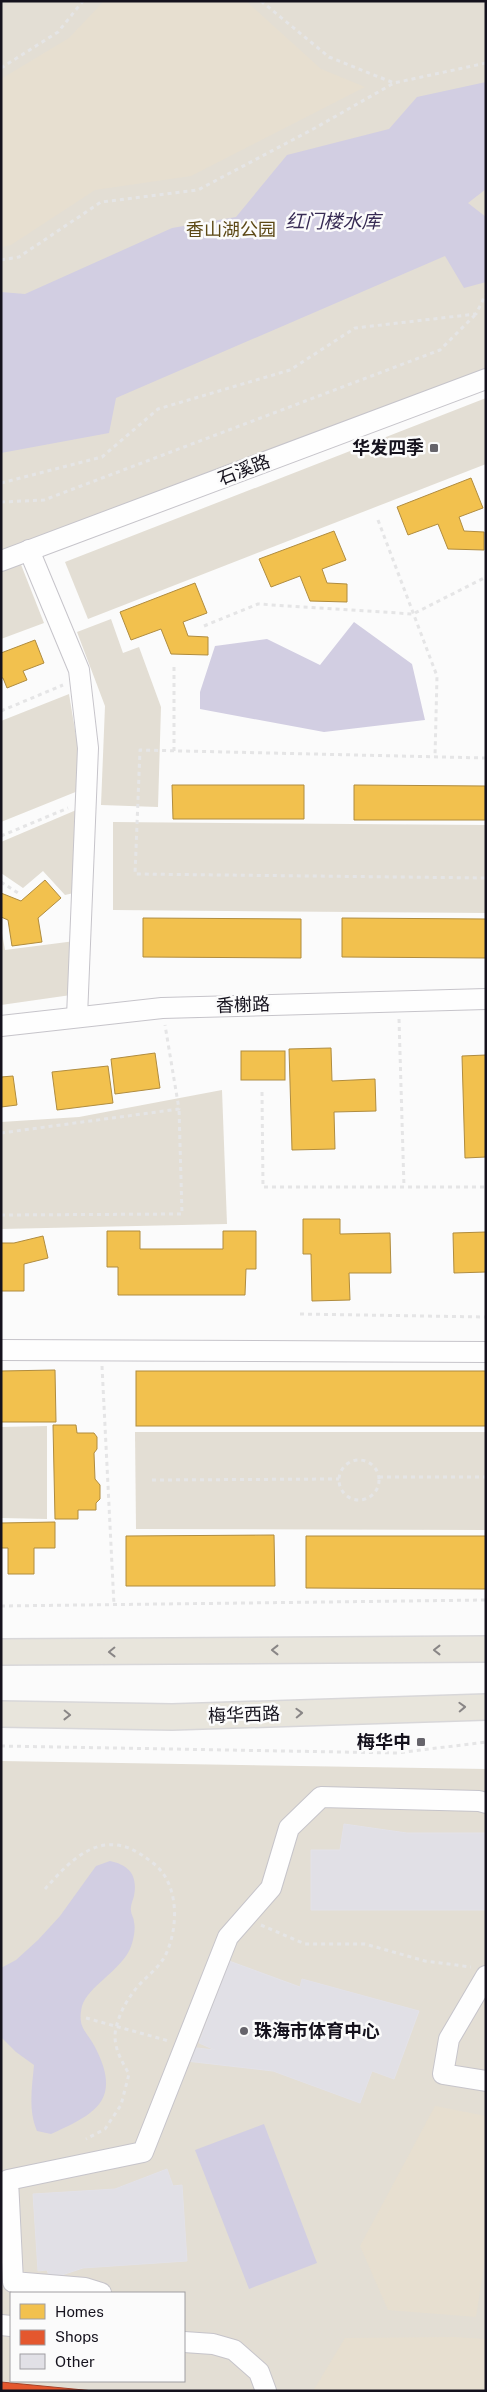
<svg xmlns="http://www.w3.org/2000/svg" width="487" height="2392" font-family="'Public Sans','Noto Sans SC',sans-serif">
<rect width="100%" height="100%" fill="#fbfbfb"/>
<g fill="#e3ded4" fill-rule="evenodd">
<polygon points="1,1 486,1 486,379 1,560"/>
<polygon points="486,398 486,464 88,619 65,562"/>
<polygon points="20,562 44,623 1,639 1,569"/>
<polygon points="111,619 123,653 139,647 161,707 158,807 101,805 105,706 77,632"/>
<polygon points="69,694 78,748 78,791 1,822 1,721"/>
<polygon points="81,808 78,892 65,895 43,871 23,888 1,873 1,842"/>
<polygon points="113,822 486,825 486,913 113,910"/>
<polygon points="1,927 5,950 75,941 71,995 1,1005"/>
<polygon points="222,1090 227,1224 1,1229 1,1122 79,1117"/>
<polygon points="47,1426 47,1519 1,1518 1,1427"/>
<polygon points="135,1432 486,1432 486,1530 136,1529"/>
<path d="M1 1761 486 1769V2391H1ZM11 2293H184V2381H11Z"/>
</g>
<g fill="#e7dfd0">
<polygon points="104,1 246,1 321,69 365,87 191,176 95,190 11,245 1,247 1,79 69,38"/>
<polygon points="435,2106 486,2116 486,2253 476,2317 388,2310 360,2246"/>
<polygon points="454,2337 486,2339 486,2391 313,2391 345,2338"/>
</g>
<g fill="#d2cee2">
<polygon points="486,82 486,189 468,203 486,217 486,282 464,288 445,256 116,398 109,433 1,453 1,292 25,294 172,228 236,217 287,155 389,129 417,97"/>
<polygon points="354,622 412,664 425,720 324,732 200,709 200,692 215,646 267,639 320,665"/>
<path d="M110 1861C129 1865 138 1875 134 1896 133 1900 130 1906 131 1911 131 1914 134 1918 134 1922 136 1929 133 1944 129 1951 119 1971 88 1987 82 2006 77 2028 86 2030 95 2047 123 2101 94 2114 51 2134L37 2131C28 2110 32 2087 34 2065L16 2052 1 2037V1968L16 1960 38 1940 60 1916 96 1866Z"/>
<polygon points="264,2124 317,2263 249,2289 195,2150"/>
</g>
<g fill="#f2c14e" stroke="#b08c3f">
<polygon points="471,478 483,508 459,517 464,531 484,532 484,550 448,549 438,524 408,535 397,507"/>
<polygon points="334,531 346,560 322,569 327,583 347,584 347,602 310,601 300,576 271,587 259,559"/>
<polygon points="195,583 207,613 183,622 188,636 208,637 208,655 171,654 161,629 131,640 120,612"/>
<polygon points="35,640 44,663 23,671 27,680 7,688 3,678 1,678 1,653"/>
<polygon points="172,785 304,785 304,819 173,819"/>
<polygon points="354,785 485,786 485,820 354,820"/>
<polygon points="45,880 61,898 38,918 42,942 12,946 8,920 1,917 1,893 21,901"/>
<polygon points="143,918 301,919 301,958 143,957"/>
<polygon points="342,918 486,919 486,958 342,957"/>
<polygon points="331,1048 332,1081 375,1079 376,1111 334,1112 335,1149 292,1150 289,1049"/>
<rect x="241" y="1051" width="44" height="29"/>
<polygon points="155,1053 160,1088 115,1094 111,1059"/>
<polygon points="486,1055 486,1157 465,1158 462,1056"/>
<polygon points="108,1066 113,1103 57,1110 52,1072"/>
<polygon points="13,1076 17,1105 1,1107 1,1077"/>
<polygon points="303,1219 340,1219 340,1234 390,1233 391,1273 349,1273 350,1300 312,1301 311,1254 303,1254"/>
<polygon points="107,1231 140,1231 140,1249 223,1249 223,1231 256,1231 256,1269 246,1269 245,1295 118,1295 118,1267 107,1267"/>
<polygon points="486,1232 486,1272 454,1273 453,1233"/>
<polygon points="43,1236 48,1258 24,1264 24,1291 1,1291 1,1243 14,1243"/>
<polygon points="55,1370 56,1422 1,1422 1,1371"/>
<rect x="136" y="1371" width="350" height="55"/>
<polygon points="53,1425 76,1425 77,1433 94,1433 97,1437 97,1449 94,1453 95,1479 100,1485 100,1499 96,1503 96,1510 78,1510 78,1519 55,1519"/>
<polygon points="55,1522 55,1548 34,1548 34,1574 8,1574 8,1548 1,1548 1,1523"/>
<polygon points="274,1535 275,1586 126,1586 126,1536"/>
<polygon points="306,1536 486,1536 486,1589 306,1588"/>
</g>
<polygon fill="#e4572e" stroke="#a64229" points="1,2382 94,2391 1,2391"/>
<g fill="#e1e0e6" stroke="#e3e2e8">
<polygon points="344,1824 407,1833 486,1833 486,1910 311,1910 311,1850 340,1850"/>
<polygon points="229,1961 300,1987 302,1979 419,2011 394,2079 372,2071 360,2103 273,2071 186,2061 188,2047 215,2050 199,2043"/>
<polygon points="167,2169 173,2186 182,2185 187,2261 83,2268 50,2279 47,2270 38,2271 33,2194 115,2189"/>
</g>
<g fill="none" stroke-linecap="round" stroke-linejoin="round">
<defs>
<g id="minor">
<polyline points="29,550 79,670 88,748 77,1017"/>
<polyline points="1,561 486,379"/>
<polyline points="1,1026 162,1008 486,999"/>
<polyline points="1,1350 486,1352"/>
<polyline points="486,1976 449,2039 443,2074 486,2081"/>
<polyline points="101,2293 85,2288 13,2282 8,2180 143,2152 228,1937 271,1888 289,1828 321,1797 479,1801 486,1803"/>
<polyline points="1,2325 11,2326"/>
<polyline points="184,2342 213,2344 234,2350 259,2372 266,2391"/>
</g>
<g id="major">
<polyline points="1,1652 486,1649"/>
<polyline points="1,1714 172,1717 486,1707"/>
</g>
</defs>
<use href="#minor" stroke="#c6c4ca" stroke-width="22"/>
<use href="#major" stroke="#d8d7d9" stroke-width="28"/>
<g stroke="#e5e5e6" stroke-width="3" stroke-dasharray="4 4" stroke-linecap="butt">
<polyline points="261,1 329,57 394,83"/>
<polyline points="1,68 58,32 83,1"/>
<polyline points="1,260 19,257 101,202 198,190 315,128 394,83 486,63"/>
<polyline points="1,483 102,457 158,409 290,370 355,328 476,314 486,294"/>
<polyline points="1,502 44,500 440,350 476,314"/>
<polyline points="378,520 437,676 435,757"/>
<polyline points="204,626 258,604 413,614 486,577"/>
<polyline points="1,711 63,685"/>
<polyline points="174,751 174,665"/>
<polyline points="486,758 140,750 135,874 486,878"/>
<polyline points="1,836 68,808"/>
<polyline points="1,882 18,893"/>
<polyline points="399,1019 404,1187"/>
<polyline points="262,1092 263,1187 486,1187"/>
<polyline points="1,1133 179,1109 165,1025"/>
<polyline points="1,1215 182,1214 179,1109"/>
<polyline points="300,1314 486,1317"/>
<polyline points="102,1366 114,1605"/>
<circle cx="359" cy="1480" r="20"/>
<polyline points="379,1477 486,1477"/>
<polyline points="152,1480 339,1479"/>
<polyline points="1,1606 486,1600"/>
<polyline points="1,1746 397,1753 486,1742"/>
<path d="M45 1889C61 1871 80 1849 105 1845 125 1843 137 1851 153 1863 179 1883 179 1926 166 1954 160 1967 148 1975 139 1985 128 1998 120 2011 116 2028 112 2045 121 2060 129 2074L121 2105 105 2129 86 2139"/>
<polyline points="261,1925 305,1944 365,1944 425,1961 471,1967"/>
<polyline points="86,2018 169,2041"/>
</g>
<use href="#minor" stroke="#fefefe" stroke-width="20"/>
<use href="#major" stroke="#e8e5dc" stroke-width="25"/>
</g>
<defs><path id="oneway-chevron" d="M-2-3.5L2.5 0L-2 3.5" fill="none" stroke-width="1.6" stroke-linecap="round" stroke-linejoin="round" transform="scale(1.25)"/></defs>
<g stroke="#898686">
<use href="#oneway-chevron" transform="translate(275 1650) rotate(180)"/>
<use href="#oneway-chevron" transform="translate(437 1650) rotate(180)"/>
<use href="#oneway-chevron" transform="translate(112 1652) rotate(179)"/>
<use href="#oneway-chevron" transform="translate(462 1707) rotate(-2)"/>
<use href="#oneway-chevron" transform="translate(299 1713) rotate(-2)"/>
<use href="#oneway-chevron" transform="translate(67 1715) rotate(1)"/>
</g>
<g fill="#66646b" stroke="#fbfbfb" stroke-width="2">
<rect x="429" y="443" width="10" height="10" rx="2.5"/>
<rect x="416" y="1737" width="10" height="10" rx="2.5"/>
<circle cx="244" cy="2031" r="5"/>
</g>
<g text-anchor="middle" stroke-width="5" stroke-linejoin="round" paint-order="stroke">
<g font-size="18" fill="#5c4815" stroke="#fbfbfb">
<text x="231" y="236">香山湖公园</text>
</g>
<g font-size="18" font-weight="bold" fill="#15121d" stroke="#fbfbfb" text-anchor="end">
<text x="424" y="454">华发四季</text>
<text x="411" y="1748">梅华中</text>
<text x="254" y="2037" text-anchor="start">珠海市体育中心</text>
</g>
<g font-size="18" fill="#15121d" stroke="#fbfbfb">
<text transform="translate(244 470) rotate(-21)" y="6">石溪路</text>
<text transform="translate(243 1005) rotate(-2)" y="6">香榭路</text>
<text transform="translate(244 1715) rotate(-2)" y="6">梅华西路</text>
</g>
<g font-size="19" font-style="italic" fill="#372b54" stroke="#fbfbfb">
<text x="333" y="228">红门楼水库</text>
</g>
</g>
<rect width="487" height="2392" fill="none" stroke="#15121d" stroke-width="5"/>
<rect x="10" y="2292" width="175" height="90" fill="#fbfbfb" stroke="#9f9ea2"/>
<rect x="20" y="2304" width="25" height="15" fill="#f2c14e" stroke="#9f9ea2"/>
<text x="55" y="2317" font-size="15" fill="#15121d">Homes</text>
<rect x="20" y="2330" width="25" height="15" fill="#e4572e" stroke="#9f9ea2"/>
<text x="55" y="2342" font-size="15" fill="#15121d">Shops</text>
<rect x="20" y="2354" width="25" height="15" fill="#e1e0e6" stroke="#9f9ea2"/>
<text x="55" y="2367" font-size="15" fill="#15121d">Other</text>
</svg>
